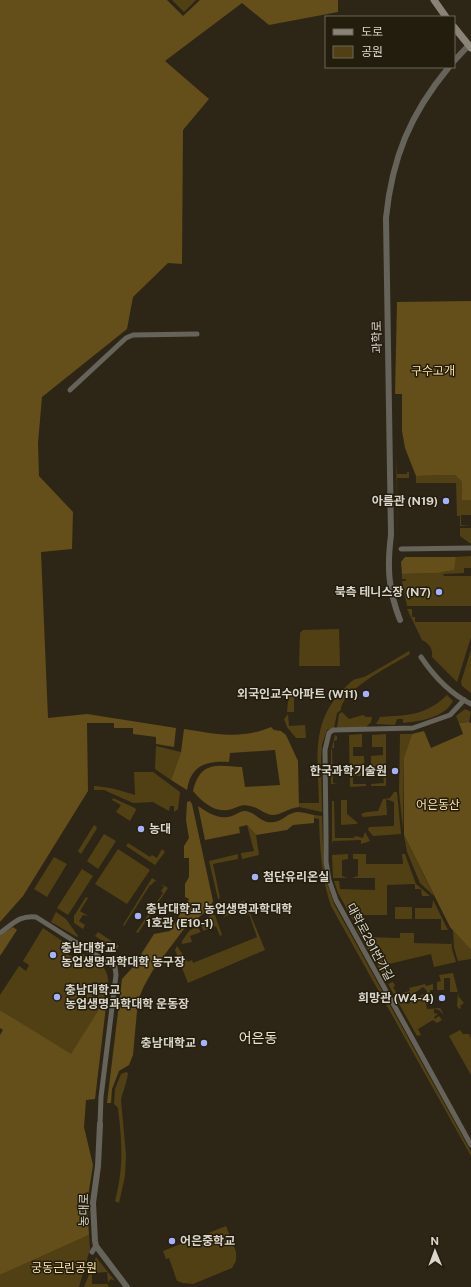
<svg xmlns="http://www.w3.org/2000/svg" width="471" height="1287" font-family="'Public Sans','Noto Sans KR',sans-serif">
<rect width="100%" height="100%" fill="#2d2616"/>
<g fill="#514013">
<polygon points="172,0 196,0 184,12"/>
<polygon points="396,458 397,474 407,474 407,472 409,472 409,478 397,478 398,544"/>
<polygon points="455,475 462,482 462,500 471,500 471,515 461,515 461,525 471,526 460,526 460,516 457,516 456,483 416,483 416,476"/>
<polygon points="460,528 471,528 471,544 460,536"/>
<polygon points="471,556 471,568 464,568 464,573 443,574 444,576 471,576 471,606 407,606 402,581 406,581 406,579 402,579 402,574 438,573 453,570 456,557"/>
<path d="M407 609H412V617H415V622H471V637L457 682 432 657C433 649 430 644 422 640Z"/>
<polygon points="339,629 340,666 299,666 300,633 303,630"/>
<polygon points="471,650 471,693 462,686 461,682"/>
<path d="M409 651 410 654C394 664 341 690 341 710L337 713 334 728 327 730 322 745 321 758 322 812 299 807V803H319C318 753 309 718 352 681 356 678 362 678 366 676 381 668 395 659 409 651Z"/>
<polygon points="289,691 294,691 294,712 287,712"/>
<path d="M447 695 453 701C444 718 421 721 403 723V719H397L395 725 376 724 380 717C408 715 425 716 447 695Z"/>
<polygon points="465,709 471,712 469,722 459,723 456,716"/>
<polygon points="342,712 349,719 363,715 366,717 372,717 371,722 366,727 337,728 339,714"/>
<polygon points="288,714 289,726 305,725 306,738 296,738 287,727 284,719"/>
<polygon points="362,734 362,747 353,747 353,756 364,756 365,776 353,776 353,784 366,784 366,786 350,787 349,735"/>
<polygon points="386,734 386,786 371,786 371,784 384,783 383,775 371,775 371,756 383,755 383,747 372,747 372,735"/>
<polygon points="400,734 412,734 404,757 403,829 399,792"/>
<polygon points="335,735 337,736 337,740 334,741 334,748 332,748 333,783 337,784 331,784 331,751"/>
<polygon points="156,746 181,752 171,780 155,769"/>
<path d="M134 772H153L180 792 178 809 174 812V806H170L169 811 153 802 133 803 104 790H94V786C110 787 119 790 135 795Z"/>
<polygon points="394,792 397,792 401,834 373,836 368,830 369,827 394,826 394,802 386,799 387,815 363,817 361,814 367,812 378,811 383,799 390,798"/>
<polygon points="113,798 135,808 136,810 130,821 116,812 121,805 112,800"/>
<polygon points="341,800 347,800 347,814 358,823 356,824 341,825"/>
<polygon points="332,801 334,801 335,838 353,838 356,836 363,838 365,832 370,841 361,844 361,840 333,841 332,844"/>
<path d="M314 815 322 816 324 874 334 904 471 1152V1156L331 906C321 876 320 849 319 819L314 818Z"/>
<polygon points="94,825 97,827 96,830 81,854 78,851"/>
<polygon points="247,825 256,835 259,855 242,859 241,853 254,851"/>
<polygon points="104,834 116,841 98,869 87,861"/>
<polygon points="404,835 434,896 420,883 407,852"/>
<polygon points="128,843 150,857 152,855 157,858 162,849 165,852 155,865 126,846"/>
<polygon points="118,849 150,870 127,904 95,884"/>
<polygon points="238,854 238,859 213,864 220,898 218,899 209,861"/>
<polygon points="348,854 348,859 342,860 342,876 347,878 333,878 332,855"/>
<polygon points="353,854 366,854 366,864 403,864 402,854 405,854 416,884 430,896 422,896 421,889 415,889 415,884 387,885 387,915 355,915 355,920 353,920 338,893 334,881 339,881 340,889 375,890 375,878 352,878 358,876 358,859 353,859"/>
<polygon points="54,857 67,864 47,897 34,889"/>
<polygon points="82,869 93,876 68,915 57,908"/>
<polygon points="152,878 158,882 155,881 151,885 150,885 124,926 123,925"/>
<polygon points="161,884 168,888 138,933 136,932 163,893 161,891 164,887"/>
<polygon points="86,897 88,898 80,911 88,916 83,915 79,921 85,925 83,929 74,923 74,916"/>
<polygon points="433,900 448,930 441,930 441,919 415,919 415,908 432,908"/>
<polygon points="245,901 265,950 188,983 175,950 177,946 188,962 192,960 193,963 257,937 249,914 246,915 243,909 224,917 221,906"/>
<rect x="395" y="907" width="17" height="12"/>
<polygon points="56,912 66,919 78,936 77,937 51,922"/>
<polygon points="212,914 215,915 222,935 220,936 216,926 203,931 201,923"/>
<polygon points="197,926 201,932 190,936 192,942 182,944 182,941 189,931"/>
<path d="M43 928 71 947 67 954 77 959 81 953C105 967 110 966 108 996H105L106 998 71 1055 0 1010V995L19 966 26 971 29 965 23 961Z"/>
<polygon points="358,928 364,928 365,937 400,938 400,933 414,933 414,943 451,944 451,937 452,949 456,962 434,967 431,954 389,964 392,977 385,978 357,930"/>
<polygon points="453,930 471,950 471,959 458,961 454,948"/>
<polygon points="98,932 119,946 116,950 95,936"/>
<polygon points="453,973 459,997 464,1003 460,1006 461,1008 459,1009 457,1006 458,992 450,992 450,978 444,978 444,990 437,990 437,982 441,981 439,975"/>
<polygon points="393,982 395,986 393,987 397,994 410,991 409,988 425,984 426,986 433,984 433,990 430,990 430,994 426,994 427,991 423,987 405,1000 408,1004 423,994 431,1004 426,1004 427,1009 440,1008 444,1015 439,1010 434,1009 434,1013 438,1014 434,1017 435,1019 439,1016 442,1020 437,1023 433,1020 418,1029 421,1035 417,1036 388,984"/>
<polygon points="460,1030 463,1034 469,1034 471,1039 471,1075 449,1036"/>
<path d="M126 1072 128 1073C127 1083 123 1090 121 1100L126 1155 125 1176 119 1203 115 1201C124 1168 122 1142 118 1108L114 1104 115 1089 121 1074Z"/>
<polygon points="226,1226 236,1252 236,1261 232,1268 193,1284 183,1283 177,1281 169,1258 166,1259 163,1251"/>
<polygon points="89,1235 90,1249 79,1287 0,1287 0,1275"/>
<polygon points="96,1257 115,1281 111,1279 108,1282 107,1272 92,1273 92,1284 106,1284 106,1283 109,1286 108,1287 84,1287"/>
</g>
<g fill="#644f1a">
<polygon points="0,0 167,0 183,16 200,0 338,0 338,12 269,25 242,3 165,61 209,99 183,130 182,264 168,263 133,297 127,329 42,397 38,443 39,476 73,512 72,549 41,552 48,718 87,714 176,728 174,747 156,744 156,737 133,734 133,728 114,728 114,723 87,723 88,791 23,896 0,922"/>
<polygon points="471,301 471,500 462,500 462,482 455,475 416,476 405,448 402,431 402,394 395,394 397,302"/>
<polygon points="405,557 456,557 454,570 438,573 402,574 401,562"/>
<polygon points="469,722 471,723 471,950 450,927 404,835 404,757 412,734 424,731 431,748 463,734 459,723"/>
<path d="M271 727 274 730 281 731 286 735 298 761 299 807C288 808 281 815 273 815 265 815 258 807 250 806 242 804 240 806 232 809 216 814 203 803 193 791 200 761 216 765 242 767L245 787 280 785 275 750 230 753 229 762C216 761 199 762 192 775 189 779 188 785 187 790L171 780 181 752 184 729C216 734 241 740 271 727Z"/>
<polygon points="190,801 192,804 213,901 209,909 184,929 153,970 144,986 138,1000 133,1055 129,1065 119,1071 112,1089 111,1103 107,1103 122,979 133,967 154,934 170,931 189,899 185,897 185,884 189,877 189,858 184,858 184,846 189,838 186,820 187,802"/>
<path d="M198 806C208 813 219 820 232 816 238 814 242 809 249 812 258 815 263 824 274 822 282 821 286 815 293 813 299 810 308 814 314 815V823L293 825 287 830 256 835 247 825 239 827 240 833 205 840Z"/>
<polygon points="13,927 17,930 0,956 0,936"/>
<polygon points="106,998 107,998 95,1099 86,1100 84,1127 93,1165 87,1203 89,1235 0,1275 0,1035 3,1030 0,1028 0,1010 71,1054"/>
</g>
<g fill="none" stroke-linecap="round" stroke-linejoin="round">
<g stroke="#66635b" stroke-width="5">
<polyline points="70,390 126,338 133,335 197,334"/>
<polyline points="401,549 471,548"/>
<path d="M421 657C433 675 451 694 471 704"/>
<polyline points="464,700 450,715 413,728 333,730 329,733 325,750 326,836 326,862 329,880 336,900 471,1145"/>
<path d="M0 933C13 924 19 915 36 917L115 967 116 975 101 1097 100 1124"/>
<polyline points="92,1252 96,1246"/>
</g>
<g stroke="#66635b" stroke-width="6">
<polyline points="454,61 468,46"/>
<path d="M400 620C388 589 387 567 391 535L386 218C392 158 410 114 449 67"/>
<polyline points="100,1124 98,1166 93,1203 95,1241 96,1246 127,1287"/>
</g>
<g stroke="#898477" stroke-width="7">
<polyline points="434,0 446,17"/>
<polyline points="454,27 471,48"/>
</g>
</g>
<g fill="#a5b1fc" stroke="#231d0d" stroke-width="1.5">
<circle cx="446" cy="501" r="4"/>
<circle cx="439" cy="592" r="4"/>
<circle cx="366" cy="694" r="4"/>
<circle cx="395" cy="771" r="4"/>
<circle cx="141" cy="829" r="4"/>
<circle cx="255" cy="877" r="4"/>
<circle cx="138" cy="916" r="4"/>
<circle cx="53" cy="955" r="4"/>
<circle cx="57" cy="997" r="4"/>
<circle cx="442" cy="998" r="4"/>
<circle cx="204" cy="1043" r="4"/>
<circle cx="172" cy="1241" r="4"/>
</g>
<g text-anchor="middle" stroke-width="3" stroke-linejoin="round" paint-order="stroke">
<g font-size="12" fill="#dbd6cc" stroke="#231d0d">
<text transform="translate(377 337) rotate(-91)" y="4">과학로</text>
<text transform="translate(370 942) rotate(62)" y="4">대학로291번가길</text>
<text transform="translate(84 1210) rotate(-89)" y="4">농대로</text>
</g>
<g font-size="12" fill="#fbe0a2" stroke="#231d0d">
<text x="433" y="375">구수고개</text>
<text x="438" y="809">어은동산</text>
<text x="64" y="1272">궁동근린공원</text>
</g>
<g font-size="12" font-weight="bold" fill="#dbd6cc" stroke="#231d0d" text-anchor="end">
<text x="438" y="505">아름관 (N19)</text>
<text x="431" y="596">북측 테니스장 (N7)</text>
<text x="358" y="698">외국인교수아파트 (W11)</text>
<text x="387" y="775">한국과학기술원</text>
<text x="149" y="833" text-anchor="start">농대</text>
<text x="263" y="881" text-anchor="start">첨단유리온실</text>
<text x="146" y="913" text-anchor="start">충남대학교 농업생명과학대학<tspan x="146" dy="14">1호관 (E10-1)</tspan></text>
<text x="61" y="952" text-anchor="start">충남대학교<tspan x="61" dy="14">농업생명과학대학 농구장</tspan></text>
<text x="65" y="994" text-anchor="start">충남대학교<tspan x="65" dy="14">농업생명과학대학 운동장</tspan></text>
<text x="434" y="1002">희망관 (W4-4)</text>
<text x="196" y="1047">충남대학교</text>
<text x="180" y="1245" text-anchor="start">어은중학교</text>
</g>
<g font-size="14" fill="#ebe2cd" stroke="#231d0d">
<text x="258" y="1043">어은동</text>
</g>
</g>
<rect x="325" y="16" width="130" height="52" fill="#231d0d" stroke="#6d6759"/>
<rect x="333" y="29" width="20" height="6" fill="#898477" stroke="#6d6759"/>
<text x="361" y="36" font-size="12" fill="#dbd6cc">도로</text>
<rect x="333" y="46" width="20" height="12" fill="#514013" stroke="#6d6759"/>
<text x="361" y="56" font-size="12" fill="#dbd6cc">공원</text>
<g transform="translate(435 1251) rotate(359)" stroke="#231d0d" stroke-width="3" paint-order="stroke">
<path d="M0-3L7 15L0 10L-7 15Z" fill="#dbd6cc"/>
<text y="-6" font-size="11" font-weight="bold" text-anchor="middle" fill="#dbd6cc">N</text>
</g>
</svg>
